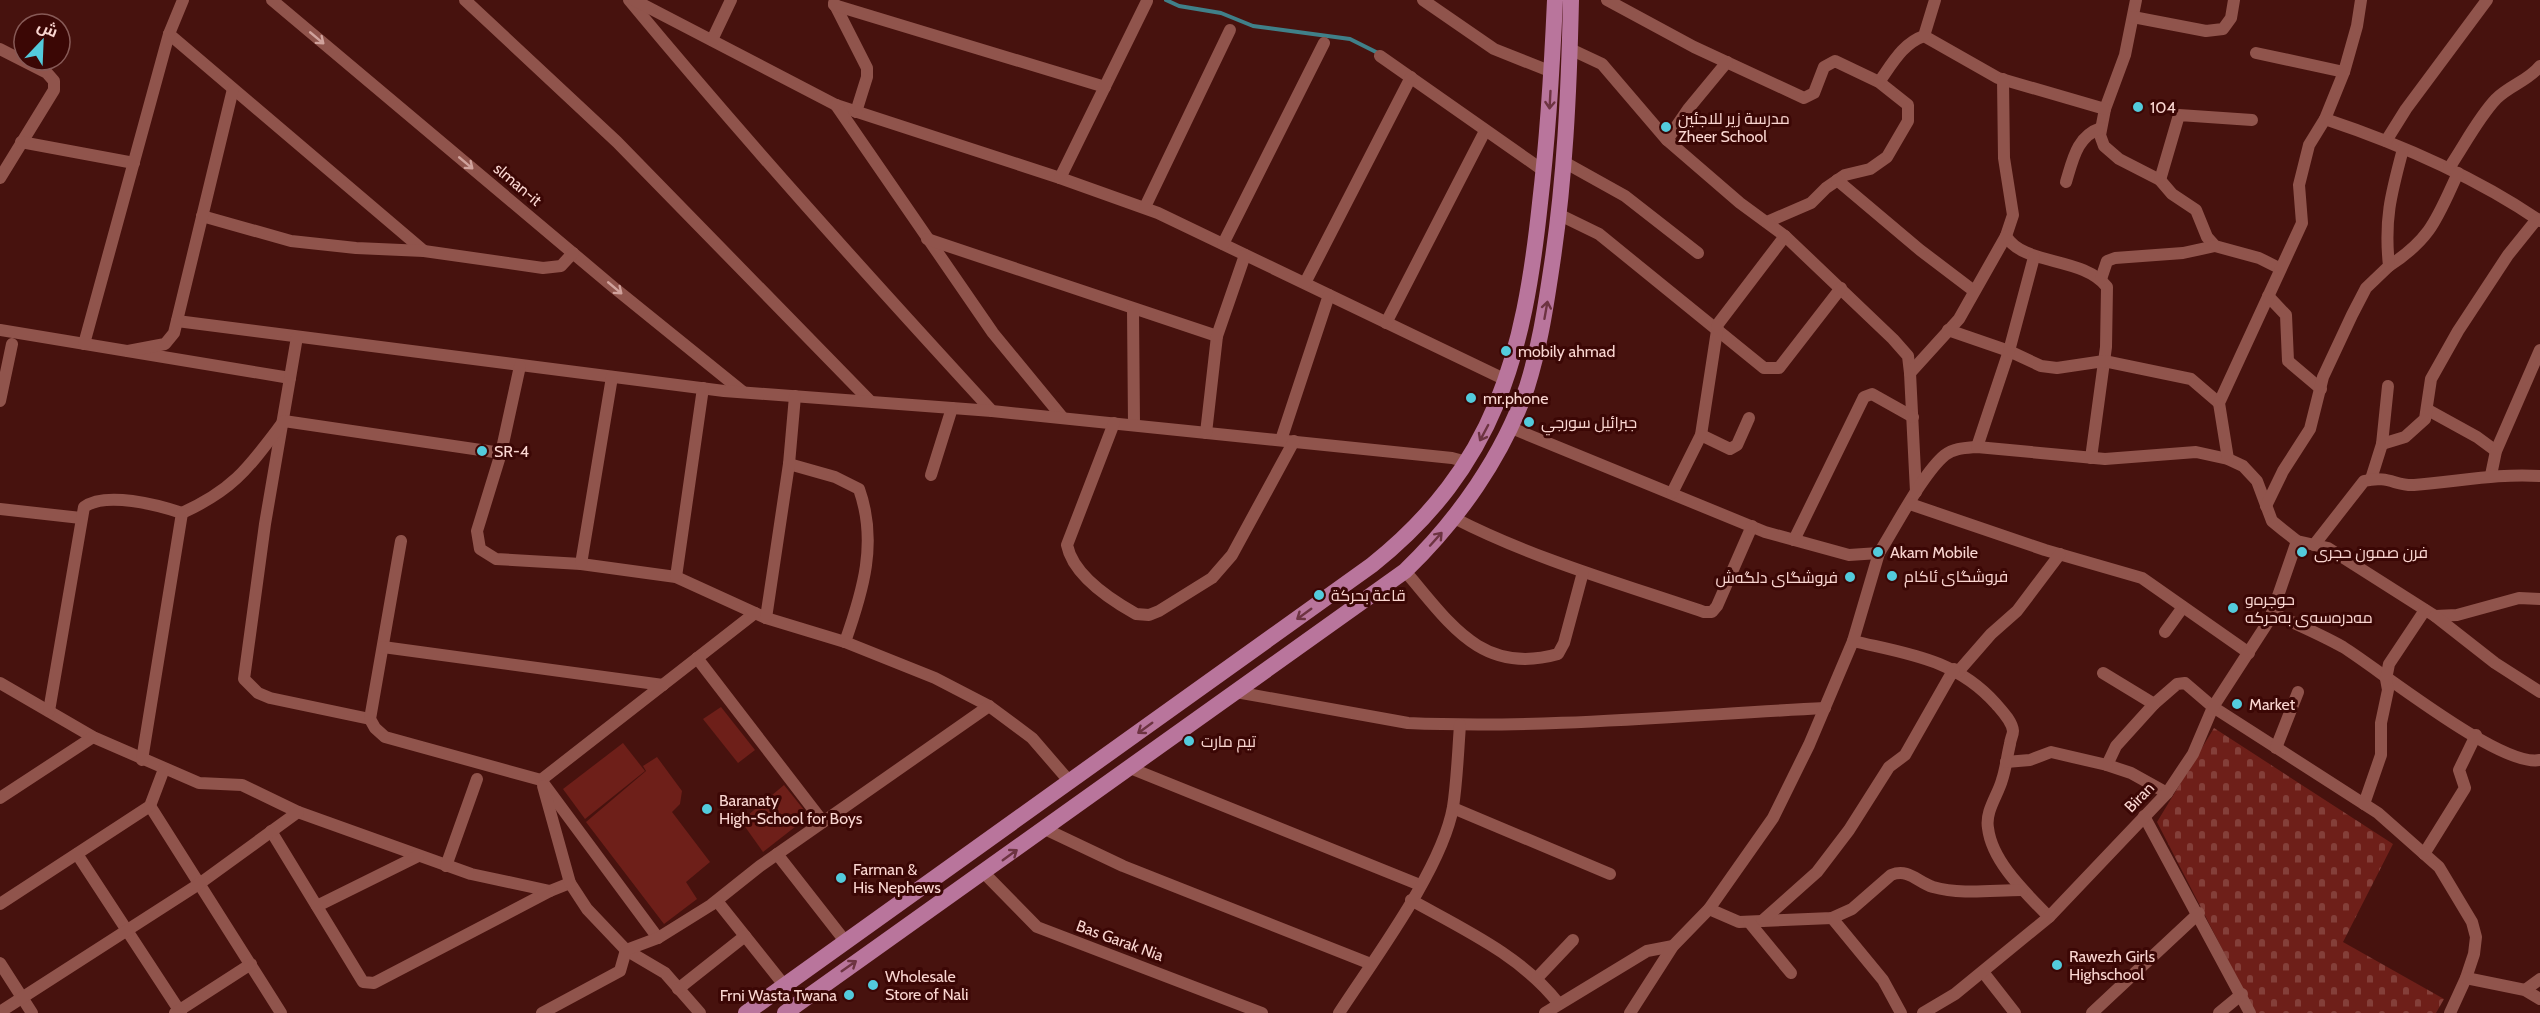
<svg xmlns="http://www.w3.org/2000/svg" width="2540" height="1013" font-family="Cabin,Cairo,sans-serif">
<defs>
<pattern id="cemetery-stones" width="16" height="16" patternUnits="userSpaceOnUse" patternTransform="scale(1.5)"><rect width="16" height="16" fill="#6e1f19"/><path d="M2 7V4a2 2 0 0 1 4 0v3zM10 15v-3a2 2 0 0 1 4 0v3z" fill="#843f39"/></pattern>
</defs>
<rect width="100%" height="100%" fill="#47120e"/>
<polygon fill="url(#cemetery-stones)" points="2214,728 2393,844 2343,942 2444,999 2436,1013 2255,1013 2157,822"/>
<g fill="#6e1f19">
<polygon points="721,707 755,750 738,763 703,719"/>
<polygon points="623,743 645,771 585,819 563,789"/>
<polygon points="657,757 682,791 680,804 672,812 710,862 686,882 697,899 664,924 586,822 646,771 643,766"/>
<polygon points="784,785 809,816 763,852 741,821"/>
</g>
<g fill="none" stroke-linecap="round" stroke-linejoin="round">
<polyline stroke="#408089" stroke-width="4" points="1166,0 1179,6 1221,13 1253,26 1350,39 1380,54"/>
<g stroke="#90544c" stroke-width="12">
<polyline points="272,0 612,286 743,392"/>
<polyline points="465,0 617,142 870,401"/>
<path d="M629 0C746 141 868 276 992 411"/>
<polyline points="634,0 836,105 1060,178 1158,213 1506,380"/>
<polyline points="1423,0 1494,49 1552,72"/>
<polyline points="1607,0 1694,47 1804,98 1814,93 1824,67 1835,61 1879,82 1908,105 1908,121 1887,157 1870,169 1845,175 1826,188 1811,203 1767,222"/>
<polyline points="2136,0 2125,55 2105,109 2100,135 2104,146 2119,159 2160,180 2172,194 2196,210 2207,237 2215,246 2259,258 2279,268"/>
<polyline points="834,3 867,68 867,77 856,112"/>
<polyline points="834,5 1105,87"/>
<polyline points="2133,17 2206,31 2223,29 2231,18 2234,0"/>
<polyline points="169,34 424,251"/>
<polyline points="1924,36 1998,78 2105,109"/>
<polyline points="712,40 731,0"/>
<polyline points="0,49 47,73 54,81 54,90 0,178"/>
<polyline points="1570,49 1602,64 1667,140 1740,203 1785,236 1893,339 1908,356 1910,373 1916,492"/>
<polyline points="2256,53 2344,72"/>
<polyline points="1380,56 1544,171"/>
<path d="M2003 79 2004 158 2013 215 2006 236C2023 266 2083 256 2107 287L2106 347 2091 458"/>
<path d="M1879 82C1892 64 1903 43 1924 36L1935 0"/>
<polyline points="836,105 993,333 1063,418"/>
<path d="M2325 119C2400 144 2474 176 2540 221"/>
<polyline points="1667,140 1689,108 1727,62"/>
<polyline points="2386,141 2406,109 2487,0"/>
<polyline points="21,142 134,163"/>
<polyline points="1564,162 1625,196 1698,253"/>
<path d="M2449 168C2464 146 2478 118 2496 99 2510 85 2528 81 2540 66"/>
<polyline points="1060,178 1147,1"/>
<polyline points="1837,180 1920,250 1974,291"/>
<polyline points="2160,180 2179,115 2252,120"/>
<path d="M2066 182C2073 159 2077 136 2101 128"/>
<polyline points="1145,207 1230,30"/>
<polyline points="1560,215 1599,234 1764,368 1779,368 1841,288"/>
<polyline points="202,216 291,241 356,248 424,251 543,268 561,266 573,253"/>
<polyline points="927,239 1217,336"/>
<polyline points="1223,244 1324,43"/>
<path d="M2389 266C2432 238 2437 218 2458 173"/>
<polyline points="2101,279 2107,261 2115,258 2183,253 2215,246"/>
<polyline points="1305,283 1411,77"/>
<polyline points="2268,296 2286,315 2288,361 2321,389"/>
<polyline points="1133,309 1134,425"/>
<polyline points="177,321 724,391 992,411 1452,458 1467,462"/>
<polyline points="1386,323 1485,131"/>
<polyline points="0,330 290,378"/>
<polyline points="1948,330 2009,351 2041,366 2057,368 2104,361 2191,379 2219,403"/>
<polyline points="297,337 265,524 244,679 258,693 270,698 370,719"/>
<polyline points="84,344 169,34 183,0"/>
<polyline points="128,351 165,344 174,333 233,89"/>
<polyline points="520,366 501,453 477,531 480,549 496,559 581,564 676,577 766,618 845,642 935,678 989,706 1032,738 1070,782"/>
<polyline points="1910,373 1959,319 2006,236"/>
<polyline points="0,401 12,344"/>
<polyline points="2428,410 2477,437 2496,451"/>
<path d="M1114 423 1067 545C1073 575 1111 600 1136 614L1149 615 1159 611 1212 578 1232 555 1294 441"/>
<path d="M1509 427 1765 532 1849 555 1879 553C1895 528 1923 473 1945 455 1954 448 1966 448 1977 447L2105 459 2196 452 2228 459 2243 466 2257 481 2272 521 2283 530 2297 541 2328 548 2435 616 2457 615 2519 598 2540 599"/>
<polyline points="1206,433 1217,336 1245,255"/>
<polyline points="1701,435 1730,449 1737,445 1749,418"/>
<polyline points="1281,440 1329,295"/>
<polyline points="2382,444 2405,437 2425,419 2431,379 2458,331 2508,255 2537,219"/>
<polyline points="1977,447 2009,351 2034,257"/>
<polyline points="2228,459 2219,403 2302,223 2299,185 2309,145 2325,119 2344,72 2357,26 2361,0"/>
<path d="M789 464 835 477 859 489C878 542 863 591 845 642"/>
<polyline points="931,475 952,408"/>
<polyline points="2491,475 2496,451 2540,350"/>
<polyline points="2371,479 2382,444 2388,386"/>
<polyline points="1672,493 1701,435 1718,324 1785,236"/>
<polyline points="1910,504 2045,550 2142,578 2249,653"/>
<path d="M2266 506 2283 471 2310 429 2323 377 2352 315 2366 288 2389 266C2384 219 2391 194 2403 149"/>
<polyline points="0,509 81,518"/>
<path d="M1454 518C1534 559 1619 583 1704 612H1712L1717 606 1752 526"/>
<polyline points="1794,540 1864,397 1872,394 1913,417"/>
<polyline points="401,541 370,719 375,728 385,737 541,780 658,938"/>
<path d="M2314 545 2364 481C2389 475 2395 486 2414 485 2457 482 2497 473 2540 476"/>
<polyline points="581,564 612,377"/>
<path d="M1405 571C1449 622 1481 676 1558 654L1564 643 1583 572"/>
<polyline points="676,577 703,388"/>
<path d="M2272 613C2296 624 2320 634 2343 647 2380 670 2501 768 2540 760"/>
<polyline points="2435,616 2495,663 2540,692"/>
<polyline points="766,618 789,464 795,396"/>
<polyline points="2165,632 2183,607"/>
<path d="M1853 641C1908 654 1956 659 1996 704 2002 711 2012 721 2013 731 2013 735 2010 740 2010 744 2007 756 2006 768 2002 780 1998 795 1985 811 1988 828 1992 862 2026 893 2049 917"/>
<polyline points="383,647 663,685"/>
<polyline points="697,658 823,822"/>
<polyline points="1957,673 1991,634 2017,611 2060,554"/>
<polyline points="2103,673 2154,704 2177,684 2185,683 2213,707 2378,813 2439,867 2472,922 2476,937 2474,954 2466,978 2450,1013"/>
<polyline points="0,683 93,737 199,783 242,785 298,812 471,874 550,891 570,883 587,909 626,950 665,973 700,1013"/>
<path d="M1236 692 1408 723C1546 729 1686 715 1825 708"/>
<polyline points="2154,704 2116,746 2107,765 2131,773 2167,793"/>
<path d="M49 711 84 507C106 491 158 505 182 513 235 489 249 467 284 421L501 453"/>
<polyline points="2276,748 2298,692"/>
<polyline points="142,760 182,513"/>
<polyline points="2006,762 2030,760 2051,752 2107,765"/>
<polyline points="1130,768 1420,885"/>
<polyline points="541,780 755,613"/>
<polyline points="543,786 570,883"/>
<polyline points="0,798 93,737"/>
<polyline points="2364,804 2381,755 2381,723 2388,690 2386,679 2389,664 2425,610"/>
<polyline points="150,806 281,1013"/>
<polyline points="1453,808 1610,874"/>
<polyline points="2144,816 2250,1013"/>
<polyline points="1045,829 1123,866 1371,964"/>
<polyline points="271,831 363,982 374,983 550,891"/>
<polyline points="77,854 181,1013"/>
<polyline points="777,854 845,941"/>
<polyline points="2424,854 2465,788 2459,770 2476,735"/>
<polyline points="446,866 477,779"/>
<polyline points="984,873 1037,927 1262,1013"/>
<path d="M1411 900C1463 929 1522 956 1559 1004"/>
<polyline points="717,901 784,985"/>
<polyline points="0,904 150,806 164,769"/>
<polyline points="317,906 418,856"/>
<path d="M1709 909 1739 922 1832 918 1852 909 1891 875C1909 868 1917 882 1933 887 1962 895 1993 890 2022 890"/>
<polyline points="1832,918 1883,980 1901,1013"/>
<polyline points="1762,921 1817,872 1849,830 1889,767 1905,755 1954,669"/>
<polyline points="1749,922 1791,973"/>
<polyline points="0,963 32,1013"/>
<polyline points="1983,972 2015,1013"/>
<polyline points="1537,978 1573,940"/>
<polyline points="2466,978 2525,990 2540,999"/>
<polyline points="678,989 745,936"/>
<polyline points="2525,990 2540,979"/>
<polyline points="0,1012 199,884 298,812"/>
<polyline points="175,1013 251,964"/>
<polyline points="542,1013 620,971 626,950 658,938 711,905 760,866 989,706"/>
<path d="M1339 1013C1374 959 1442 869 1453 807 1457 781 1458 752 1460 725"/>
<polyline points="1545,1013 1647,951 1673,946"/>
<polyline points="1630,1013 1673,946 1709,909 1773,818 1809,745 1853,641 1879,553"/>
<polyline points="1923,1013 1955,994 2049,917 2167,793 2193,754 2213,707 2270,619 2297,541"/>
<polyline points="2092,1013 2199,913"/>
<polyline points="2219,1013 2242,994"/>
</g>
<g stroke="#b9759c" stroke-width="16">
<path d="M746 1013 1372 565C1496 466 1524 354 1540 203 1548 135 1552 68 1555 0"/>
<path d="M785 1013 1405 571C1458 520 1503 456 1527 387 1539 349 1545 311 1551 271 1565 181 1569 91 1571 0"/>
</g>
</g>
<defs><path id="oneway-shaft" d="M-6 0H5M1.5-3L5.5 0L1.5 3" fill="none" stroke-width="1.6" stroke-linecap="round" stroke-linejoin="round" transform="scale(1.5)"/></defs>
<g stroke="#d0a29c">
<use href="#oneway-shaft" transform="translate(317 38) rotate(40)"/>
<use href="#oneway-shaft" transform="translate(466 163) rotate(40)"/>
<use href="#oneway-shaft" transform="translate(615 288) rotate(40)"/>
</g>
<g stroke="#6d3341">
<use href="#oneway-shaft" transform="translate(1550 100) rotate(93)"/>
<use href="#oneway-shaft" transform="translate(1546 310) rotate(-80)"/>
<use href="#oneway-shaft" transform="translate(1484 433) rotate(118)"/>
<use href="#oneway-shaft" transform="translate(1436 539) rotate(-48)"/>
<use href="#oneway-shaft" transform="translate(1304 614) rotate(144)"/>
<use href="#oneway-shaft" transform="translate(1145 728) rotate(144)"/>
<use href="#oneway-shaft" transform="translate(1010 855) rotate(-36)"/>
<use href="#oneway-shaft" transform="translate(849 966) rotate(-35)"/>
</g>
<g fill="#53cbdc" stroke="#3b0705" stroke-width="2">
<circle cx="2138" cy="107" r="6"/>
<circle cx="1666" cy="127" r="6"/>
<circle cx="1506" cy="351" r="6"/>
<circle cx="1471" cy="398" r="6"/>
<circle cx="1529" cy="422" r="6"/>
<circle cx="482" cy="451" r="6"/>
<circle cx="1878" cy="552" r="6"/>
<circle cx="2302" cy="552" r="6"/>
<circle cx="1892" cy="576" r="6"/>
<circle cx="1850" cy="577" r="6"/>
<circle cx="1319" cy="595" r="6"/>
<circle cx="2233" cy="608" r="6"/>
<circle cx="2237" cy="704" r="6"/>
<circle cx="1189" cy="741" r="6"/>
<circle cx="707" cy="809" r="6"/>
<circle cx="841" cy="878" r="6"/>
<circle cx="2057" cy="965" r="6"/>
<circle cx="873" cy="985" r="6"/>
<circle cx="849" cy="995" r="6"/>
</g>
<g text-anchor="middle" stroke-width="6" stroke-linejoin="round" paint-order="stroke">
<g font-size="16" fill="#fad6d1" stroke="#3b0705" text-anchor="start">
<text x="2150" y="113">104</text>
<text x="1678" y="124">مدرسة زير للاجئين<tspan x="1678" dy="18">Zheer School</tspan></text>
<text x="1518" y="357">mobily ahmad</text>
<text x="1483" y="404">mr.phone</text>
<text x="1541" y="428">جبرائيل سورجي</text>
<text x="494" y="457">SR-4</text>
<text x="1890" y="558">Akam Mobile</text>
<text x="2314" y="558">فرن صمون حجری</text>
<text x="1904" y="582">فروشگای ئاکام</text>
<text x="1838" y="583" text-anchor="end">فروشگای دلگه‌ش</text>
<text x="1331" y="601">قاعة بحركة</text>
<text x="2245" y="605">حوجره‌و<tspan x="2245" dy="18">مه‌دره‌سه‌ی به‌حرکه</tspan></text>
<text x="2249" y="710">Market</text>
<text x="1201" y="747">تيم مارت</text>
<text x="719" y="806">Baranaty<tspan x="719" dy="18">High-School for Boys</tspan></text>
<text x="853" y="875">Farman &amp;<tspan x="853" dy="18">His Nephews</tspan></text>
<text x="2069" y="962">Rawezh Girls<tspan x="2069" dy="18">Highschool</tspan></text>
<text x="885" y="982">Wholesale<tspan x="885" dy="18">Store of Nali</tspan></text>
<text x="837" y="1001" text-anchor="end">Frni Wasta Twana</text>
</g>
<g font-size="16" fill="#fad6d1" stroke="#3b0705">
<text transform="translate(518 184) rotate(40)" y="6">slman-it</text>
<text transform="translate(2139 797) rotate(-46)" y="6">Biran</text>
<text transform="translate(1120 940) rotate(20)" y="6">Bas Garak Nia</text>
</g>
</g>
<g transform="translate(42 42) rotate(23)"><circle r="28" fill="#3b0705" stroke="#875a57" stroke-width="1.5"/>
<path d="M0-4.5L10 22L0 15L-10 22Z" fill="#53cbdc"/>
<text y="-9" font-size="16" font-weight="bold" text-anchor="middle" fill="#fad6d1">ش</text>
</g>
</svg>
